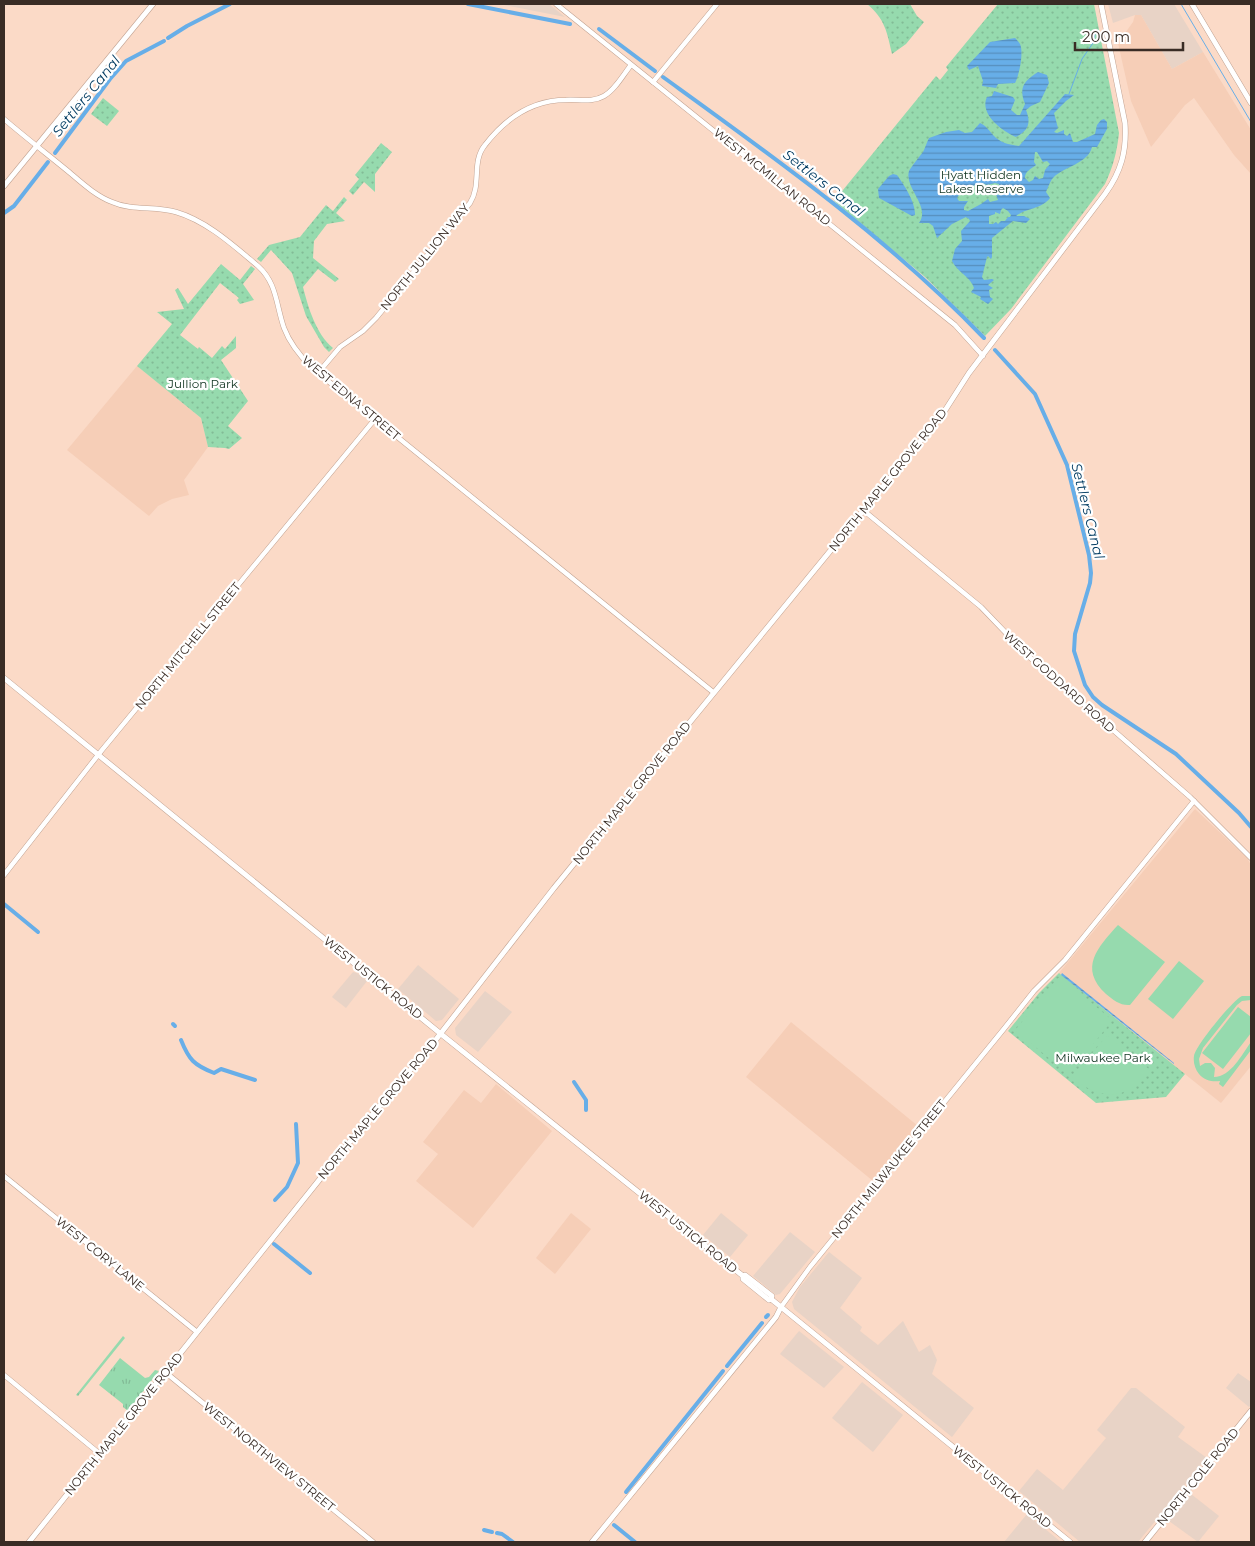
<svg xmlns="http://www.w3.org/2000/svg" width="1255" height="1546" font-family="Montserrat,sans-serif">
<defs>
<pattern id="grass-tufts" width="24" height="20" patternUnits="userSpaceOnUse" patternTransform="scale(1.25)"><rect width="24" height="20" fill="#96daae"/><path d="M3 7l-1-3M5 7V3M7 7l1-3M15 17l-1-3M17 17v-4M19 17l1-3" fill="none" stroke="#82bb96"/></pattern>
<pattern id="park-dots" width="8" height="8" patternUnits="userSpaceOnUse" patternTransform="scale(1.25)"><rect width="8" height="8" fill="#96daae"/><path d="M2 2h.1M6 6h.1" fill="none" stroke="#82bb96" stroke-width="1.8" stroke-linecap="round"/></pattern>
<pattern id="water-rules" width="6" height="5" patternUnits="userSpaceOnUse" patternTransform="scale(1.25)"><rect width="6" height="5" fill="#67aee8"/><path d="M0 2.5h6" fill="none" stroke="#568ebc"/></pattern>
</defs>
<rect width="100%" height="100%" fill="#fbdac7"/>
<g fill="#e8d3c6">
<polygon points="499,4 549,4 565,17"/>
<polygon points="1108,4 1174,4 1203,52 1172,69 1141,15 1135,15 1113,23"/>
<polygon points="418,965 459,999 442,1020 436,1021 398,989"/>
<polygon points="353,972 357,973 367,981 346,1008 332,997"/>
<polygon points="485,991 512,1012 478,1052 456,1035 455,1028"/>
<polygon points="721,1213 748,1235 730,1257 703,1235"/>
<polygon points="790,1232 815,1252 780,1294 776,1295 753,1276"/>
<polygon points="829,1252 862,1278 840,1308 862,1327 860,1331 878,1345 903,1321 919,1352 930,1345 937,1360 932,1374 974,1408 952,1437 794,1309 792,1302 800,1287"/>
<polygon points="799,1331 844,1367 824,1388 780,1354"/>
<polygon points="1238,1373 1251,1382 1251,1405 1249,1407 1226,1388"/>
<polygon points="862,1382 903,1415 873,1452 832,1418"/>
<polygon points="1131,1388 1136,1388 1185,1427 1178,1437 1207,1458 1138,1542 1080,1542 1019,1491 1037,1469 1063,1490 1106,1438 1097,1430"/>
<polygon points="1191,1494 1219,1516 1198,1542 1169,1521"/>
<polygon points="1027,1514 1061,1542 1004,1542"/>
</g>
<g fill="#f6ceb7">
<polygon points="1135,15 1141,15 1172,69 1203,52 1251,130 1251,174 1234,155 1194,98 1185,105 1151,147 1131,101 1118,43 1133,22"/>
<polygon points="137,366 201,418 208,447 184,480 189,495 172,499 158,506 149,516 67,450"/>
<polygon points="1195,809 1247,858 1251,865 1251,1066 1221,1103 1059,973"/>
<polygon points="791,1022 918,1126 873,1181 746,1077"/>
<polygon points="496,1084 552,1131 473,1228 416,1181 438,1154 423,1142 464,1090 481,1103"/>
<polygon points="571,1213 591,1229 555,1274 536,1258"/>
</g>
<g fill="url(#grass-tufts)">
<polygon points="123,1336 125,1338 78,1396 76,1395"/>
<polygon points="120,1358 145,1378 149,1377 155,1370 159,1371 128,1411 123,1407 123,1404 99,1385"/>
</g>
<g fill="url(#park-dots)">
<path d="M867 4H910L917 16 924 22 906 44 892 54C887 32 885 19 867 4Z"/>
<path d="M998 4H1094L1119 133C1117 152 1113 167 1105 184L1011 309 985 336 925 277 834 201 936 76 940 80 948 70 946 67Z"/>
<polygon points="103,98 119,111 107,126 91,114"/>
<polygon points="381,143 392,152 375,174 375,192 364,182 353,195 349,191 359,179 355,175"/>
<path d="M344 197 347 200 336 213 345 221 327 224 314 241 313 258 339 279 335 282 318 269 303 287C308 307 316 334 333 348L329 352 324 347 306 316 292 273 271 250 261 262 257 259 269 245 300 237 326 205 333 211Z"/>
<polygon points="221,264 240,280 251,266 255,269 243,284 254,300 240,304 237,300 239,298 220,283 180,335 198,349 199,347 212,358 222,346 225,349 236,336 236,348 221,360 248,401 228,426 242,438 229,449 225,448 208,447 201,418 137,366 172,324 157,312 184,309 175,290 178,288 188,304"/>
<polygon points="1059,973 1185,1074 1166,1097 1096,1103 1008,1031 1039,993"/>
</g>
<g fill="#96daae">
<path d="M1118 925 1165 962 1130 1005C1121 1006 1113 1000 1106 994 1078 968 1098 947 1118 925Z"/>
<polygon points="1179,961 1204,981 1173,1019 1148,999"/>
<polygon points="1058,978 1061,978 1111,1019 1111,1022 1070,1073 1067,1073 1017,1032 1016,1029"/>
<path d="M1242 996H1251V1000L1242 1001 1237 1005 1203 1048 1199 1059 1200 1066 1205 1063H1211L1215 1068 1214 1077C1231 1077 1242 1054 1251 1042V1050L1223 1087 1219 1084 1220 1081C1213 1082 1205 1081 1199 1074 1195 1069 1193 1062 1194 1056 1196 1045 1232 1001 1242 996Z"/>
<polygon points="1238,1007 1251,1017 1251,1033 1223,1069 1202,1053"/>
<path d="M1107 1035 1150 1070C1127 1101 1102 1101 1072 1078Z"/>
</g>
<g fill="url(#water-rules)" fill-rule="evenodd">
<path d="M1015 38C1016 39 1019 42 1020 44 1024 52 1019 76 1015 83L998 84 996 88 982 86 983 81 978 66 969 70 967 66 990 42Z"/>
<path d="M1038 72 1047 75 1049 83 1040 102 1031 106 1026 110C1031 123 1029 130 1016 137 1002 131 979 114 987 97L992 96 994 91 1013 97 1015 100 1011 110 1017 115H1020L1025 104C1018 86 1025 81 1038 72Z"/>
<path d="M1065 94 1074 95 1066 101 1054 113 1058 128 1054 132 1057 133 1064 130V134L1067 136 1070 133 1073 142H1077L1095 134 1097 125 1101 120 1104 119 1107 122V129L1097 147H1092C1088 164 1064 166 1053 178 1050 181 1048 188 1046 192L1050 198C1042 209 1026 208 1016 216H1024L1030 219 1026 223 1013 221 992 238V257L991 259 988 256 987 257 982 277 984 280 992 279 994 280 988 285 993 288 989 290 990 297 993 299 988 304 980 299 981 297 971 292 974 288C971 277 957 272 952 261L955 249 962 241 961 231 970 221 969 219 966 217 952 224 937 238 933 226 929 223H919C931 206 904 188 909 171 911 167 920 156 923 152 925 148 927 142 929 138L946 132 959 130 965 133 972 132 980 123C988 126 991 135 999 140 1004 144 1013 145 1019 146ZM1035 152H1037L1043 162 1047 161 1050 164 1045 170 1043 178 1039 179 1035 176 1033 180 1029 182 1025 178C1025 171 1031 169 1036 165L1034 162ZM982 183 987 185 995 183 999 184 1001 193 999 195 996 194 998 200 990 202 988 199 981 204 968 211 964 210V207L968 201H959L957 198C961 190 974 185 982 183ZM1003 208 1008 211 1011 215 1010 217H1008L1005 221H1001L998 224 996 222 993 224H989V216L995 214V212L1000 214 1001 210Z"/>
<path d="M893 174 897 175C904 185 915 201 915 215L912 216 879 198 878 189 889 176Z"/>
<polygon points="1062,973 1174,1063 1174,1064 1061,975"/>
</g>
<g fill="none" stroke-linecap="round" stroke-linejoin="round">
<g stroke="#67aee8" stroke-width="1">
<polyline points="1181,4 1251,122"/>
<polyline points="1069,94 1082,59 1093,43 1095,34"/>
</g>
<g stroke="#67aee8" stroke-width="4">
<polyline points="468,4 570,24"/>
<polyline points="599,29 655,71"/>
<polyline points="168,38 187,26 230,4"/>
<path d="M663 77C775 158 888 238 984 338"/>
<polyline points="55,153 110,79 126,61 164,41"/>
<polyline points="4,213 14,206 48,162"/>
<polyline points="995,350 1035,394 1067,465 1089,555 1091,573 1090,583 1075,634 1074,651 1085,685 1093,697 1102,705 1176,754 1239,813 1251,827"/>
<polyline points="4,904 38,932"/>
<polyline points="173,1024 175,1026"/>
<path d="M181 1040C189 1060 194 1065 214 1073L221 1069 255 1080"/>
<polyline points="574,1082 586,1100 586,1110"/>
<polyline points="275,1200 287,1187 298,1163 296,1124"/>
<polyline points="274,1244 310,1273"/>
<polyline points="766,1317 768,1315"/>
<polyline points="727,1366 762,1323"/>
<polyline points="626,1492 723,1371"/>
<polyline points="614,1525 635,1542"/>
<polyline points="484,1530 492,1532"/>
<polyline points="497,1533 502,1534 513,1542"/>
</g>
<defs>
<g id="minor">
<polyline points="556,4 955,325 983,356"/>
<polyline points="653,82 717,4"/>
<path d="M4 119C25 137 47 154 69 172 82 183 96 196 112 202 132 211 155 206 176 212 207 221 234 246 258 266 277 283 276 305 284 328 290 344 300 356 312 368L713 692"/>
<path d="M318 373 340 347 363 331 376 318 470 203C482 184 471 162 485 145 505 119 532 100 566 100 578 99 592 103 604 96 615 90 623 75 631 65"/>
<polyline points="863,510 981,607 1027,655 1190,797 1251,858"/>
<polyline points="4,875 102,750 375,419"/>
<polyline points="4,1176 197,1332"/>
<polyline points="781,1307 810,1267 1003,1030 1034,991 1065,960 1194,801"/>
<polyline points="165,1372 373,1542"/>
<polyline points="4,1375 100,1454"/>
</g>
<g id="major">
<polyline points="1192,4 1251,103"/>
<polyline points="4,186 153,4"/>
<polyline points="4,678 441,1034 743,1276 743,1279 769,1300 771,1299 781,1307 1070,1542"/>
<polyline points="743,1276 745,1275 772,1296 771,1299"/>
<path d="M29 1542 360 1129 434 1042 554 888 944 412 969 373 1105 194C1121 172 1127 151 1125 123L1101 4"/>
<polyline points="592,1542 776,1317 781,1307"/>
<polyline points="1145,1542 1251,1411"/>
</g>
</defs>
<use href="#minor" stroke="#c1a291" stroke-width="5.5"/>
<use href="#major" stroke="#c1a291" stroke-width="6"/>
<use href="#minor" stroke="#fff" stroke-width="4.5"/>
<use href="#major" stroke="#fff" stroke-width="5"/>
</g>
<g text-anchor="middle" stroke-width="4.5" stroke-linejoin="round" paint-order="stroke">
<g font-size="12" fill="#103420" stroke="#fff">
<text x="981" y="179">Hyatt Hidden<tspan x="981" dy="14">Lakes Reserve</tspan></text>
<text x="203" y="388">Jullion Park</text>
<text x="1103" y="1062">Milwaukee Park</text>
</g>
<g font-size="12" fill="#392c25" stroke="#fff">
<text transform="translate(772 177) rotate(39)" y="4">WEST MCMILLAN ROAD</text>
<text transform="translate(425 257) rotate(-51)" y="4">NORTH JULLION WAY</text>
<text transform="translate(351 398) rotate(40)" y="4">WEST EDNA STREET</text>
<text transform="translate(888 480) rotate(-51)" y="4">NORTH MAPLE GROVE ROAD</text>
<text transform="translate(188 646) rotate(-51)" y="4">NORTH MITCHELL STREET</text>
<text transform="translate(1059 682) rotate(42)" y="4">WEST GODDARD ROAD</text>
<text transform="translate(632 793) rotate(-51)" y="4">NORTH MAPLE GROVE ROAD</text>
<text transform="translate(373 978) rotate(39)" y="4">WEST USTICK ROAD</text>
<text transform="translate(378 1109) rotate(-50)" y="4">NORTH MAPLE GROVE ROAD</text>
<text transform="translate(889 1169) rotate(-51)" y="4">NORTH MILWAUKEE STREET</text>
<text transform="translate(688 1232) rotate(39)" y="4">WEST USTICK ROAD</text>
<text transform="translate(100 1254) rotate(39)" y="4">WEST CORY LANE</text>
<text transform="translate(124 1424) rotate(-51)" y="4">NORTH MAPLE GROVE ROAD</text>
<text transform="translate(269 1457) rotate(39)" y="4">WEST NORTHVIEW STREET</text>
<text transform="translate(1198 1477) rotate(-51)" y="4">NORTH COLE ROAD</text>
<text transform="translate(1002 1487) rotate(39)" y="4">WEST USTICK ROAD</text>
</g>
<g font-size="14" font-style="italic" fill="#023c62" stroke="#fff">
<text transform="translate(86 96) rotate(-51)" y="5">Settlers Canal</text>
<text transform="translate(824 183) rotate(38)" y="5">Settlers Canal</text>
<text transform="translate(1088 511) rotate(76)" y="5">Settlers Canal</text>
</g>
</g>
<rect width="1255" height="1546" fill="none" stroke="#392c25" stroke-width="10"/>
<path d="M1075 42v8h108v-8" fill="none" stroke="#392c25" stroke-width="2.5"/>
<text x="1082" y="42" font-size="15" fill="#392c25" stroke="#ffffff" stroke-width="4" paint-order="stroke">200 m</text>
</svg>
